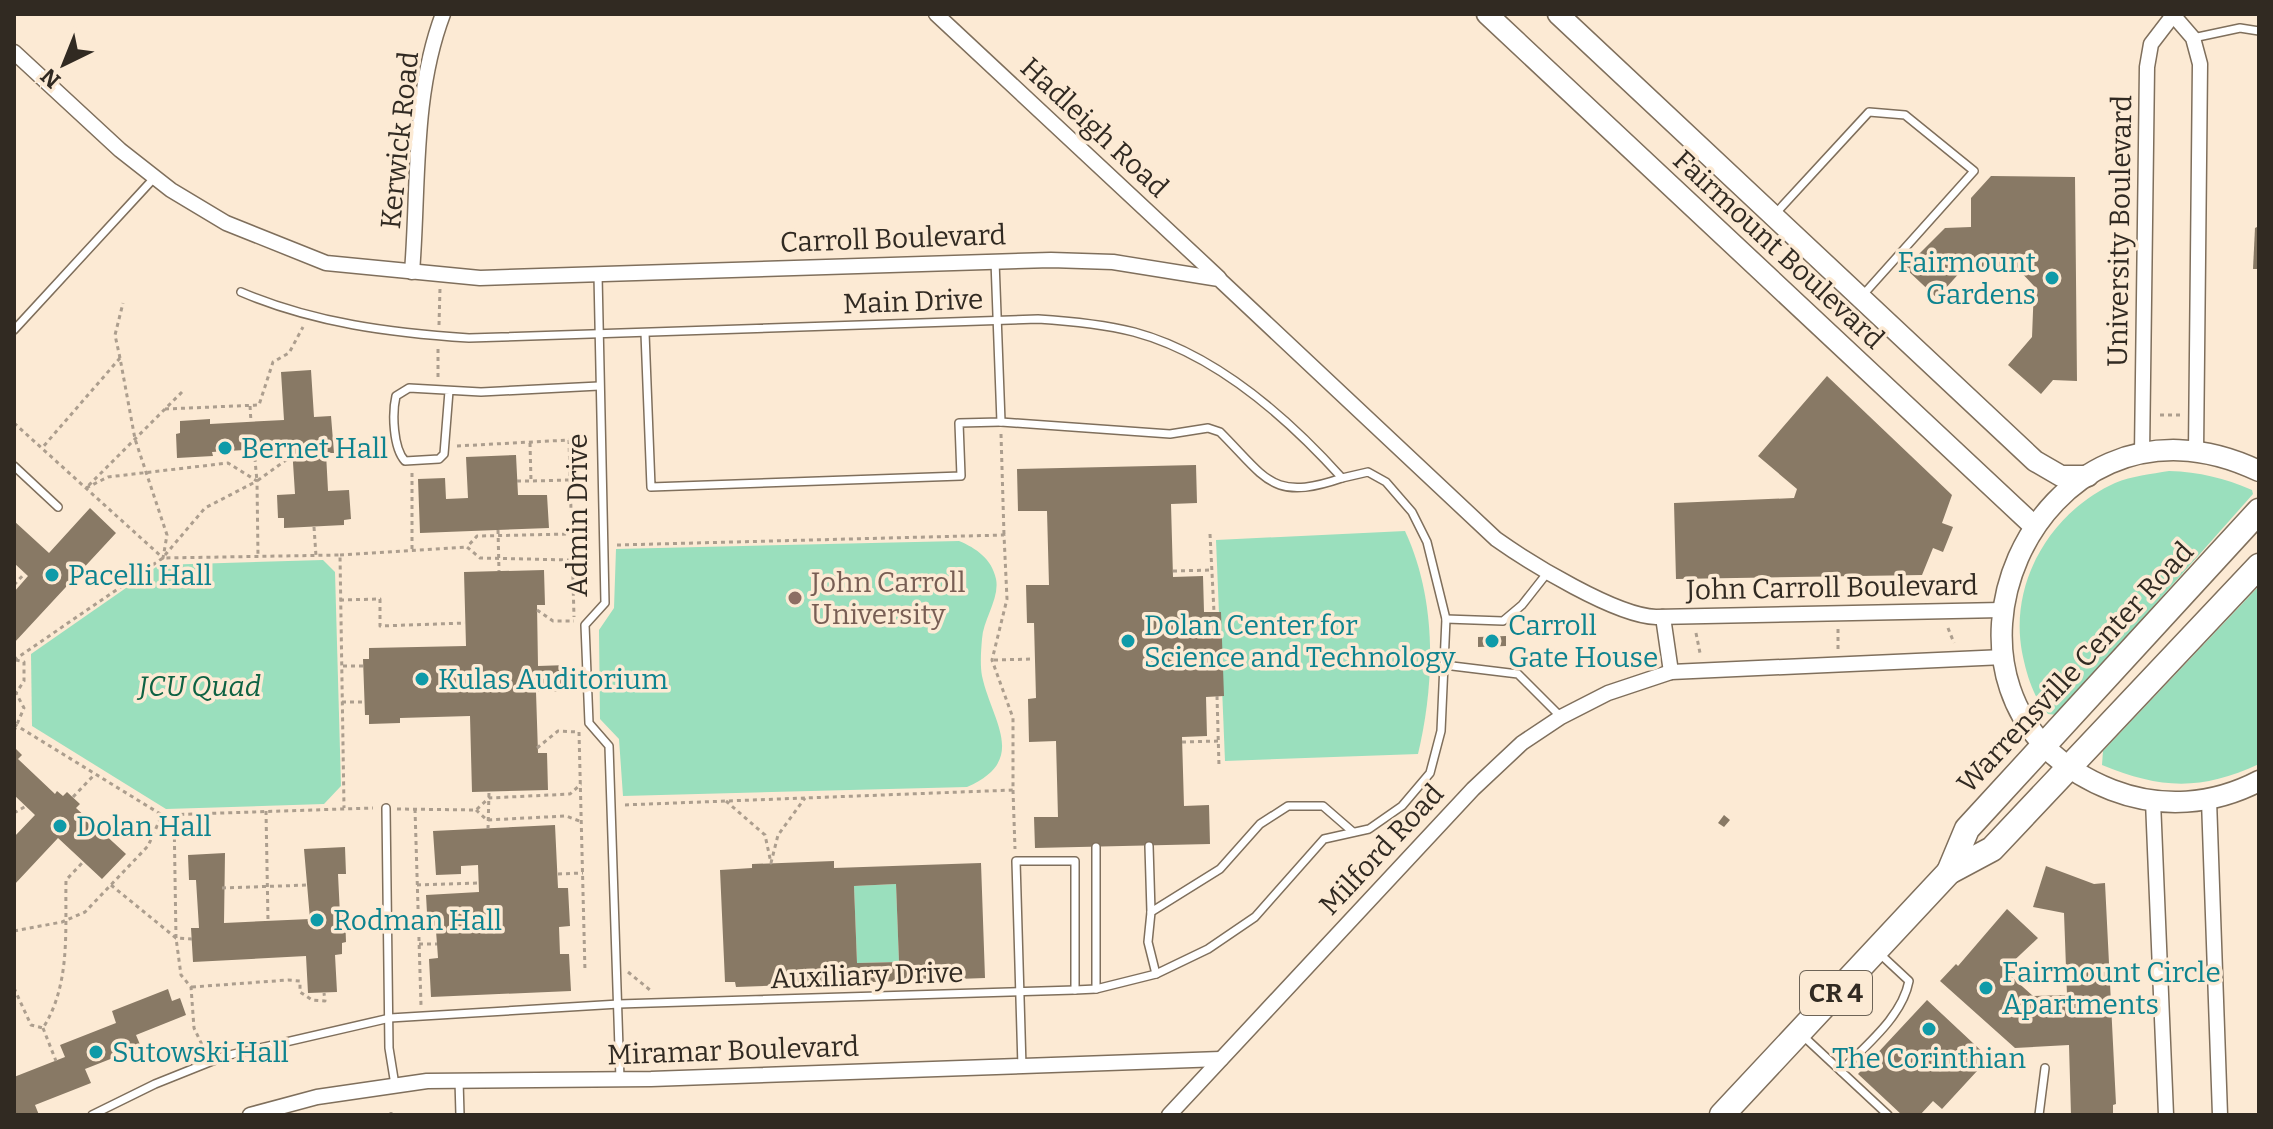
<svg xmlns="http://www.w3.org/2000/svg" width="2273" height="1129" font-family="Bitter,serif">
<rect width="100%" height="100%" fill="#fcead4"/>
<g fill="#9adfbd">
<path d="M2169 471C2200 472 2224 478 2252 490L2253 494 2057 715 2048 714C2033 698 2026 672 2022 652 2009 582 2051 512 2115 483 2132 476 2151 474 2169 471Z"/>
<path d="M1405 531C1437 600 1435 682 1418 754L1225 761 1216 540Z"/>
<path d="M959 541C976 548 992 559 996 579 1000 598 983 620 982 639 981 651 980 665 982 676 992 722 1029 760 967 787L623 796 619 739 600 719 599 630 614 608 616 549Z"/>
<polygon points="323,560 335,572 341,786 324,804 166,809 32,726 31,654 159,565"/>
<path d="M2259 586V764C2201 791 2160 789 2102 765L2103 751Z"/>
<polygon points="896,884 899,962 857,963 854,886"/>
</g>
<g fill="#887965" fill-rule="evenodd">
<polygon points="1991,176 2075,177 2077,381 2053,380 2041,394 2008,365 2032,337 2034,286 2018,269 1962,270 1937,298 1905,268 1945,228 1971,227 1971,198"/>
<polygon points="2259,226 2259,269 2253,269 2255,228"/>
<polygon points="311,370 314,417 331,416 334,453 326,453 328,491 349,490 351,519 344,520 344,525 284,528 284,518 278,518 277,495 295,494 292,447 212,452 213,456 177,458 176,434 180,433 180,421 210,419 210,424 284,420 281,372"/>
<polygon points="1827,376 1952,495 1942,523 1953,527 1943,552 1933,548 1922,575 1676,579 1674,503 1794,498 1797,489 1758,456"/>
<polygon points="516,455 518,495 547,495 549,528 420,533 418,479 445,478 446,499 468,498 466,457"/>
<polygon points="1196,465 1197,503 1171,504 1173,577 1203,576 1204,612 1221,612 1224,696 1206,697 1207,736 1182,737 1184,806 1209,805 1210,844 1035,848 1034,817 1058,817 1056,741 1029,742 1028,699 1036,698 1034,623 1027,623 1026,585 1049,585 1047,511 1018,511 1017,469"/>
<polygon points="90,508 116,533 14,643 14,592 28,576 14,563 14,521 49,553"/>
<polygon points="544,570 545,605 537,605 538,666 568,665 569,691 536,692 538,753 547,753 548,790 472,792 470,716 400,718 400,723 369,724 369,715 365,715 363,659 369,659 369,648 466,646 464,572"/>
<polygon points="1506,636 1506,646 1478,647 1478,637"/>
<polygon points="14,747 22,755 18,759 55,794 57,791 63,796 67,792 80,804 76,808 126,854 102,879 58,838 14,885 14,837 35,815 14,795"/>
<polygon points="1724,815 1730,820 1724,827 1718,823"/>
<polygon points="555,825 558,888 568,888 570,926 559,927 560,954 569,954 571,991 431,997 429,959 438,958 437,944 436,931 428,931 426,895 479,892 478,865 461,866 461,874 436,875 433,831"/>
<polygon points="345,847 346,874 338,874 340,915 345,915 346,942 342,943 342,954 335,955 337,992 308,993 306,956 193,962 191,928 199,928 196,880 189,880 188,855 225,853 224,923 310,919 304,849"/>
<path d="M834 861V868L981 863 985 978 736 987 735 982H725L720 870 752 868V864ZM896 884 899 962 857 963 854 886Z"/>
<polygon points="2046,866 2094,884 2105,883 2116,1104 2113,1105 2113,1115 2071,1115 2069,1045 2015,1048 1940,981 1956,964 1958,966 2007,909 2038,938 2004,970 2033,996 2067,995 2064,913 2033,907"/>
<polygon points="168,989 172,1001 180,998 186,1015 136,1035 141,1047 85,1069 91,1083 35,1105 39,1115 14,1115 14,1077 65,1057 60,1045 116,1023 112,1011"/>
<polygon points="1927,1000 1989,1058 1942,1109 1933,1101 1920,1115 1902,1115 1858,1074"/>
</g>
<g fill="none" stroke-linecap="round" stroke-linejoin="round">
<defs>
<g id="service">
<polyline points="2193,38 2240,28 2259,31"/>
<polyline points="1775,214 1869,112 1905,115 1974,171 1862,296"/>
<polyline points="598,275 605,603 585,625 589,723 609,746 620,1079"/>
<polyline points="14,330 155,177"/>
<polyline points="645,333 651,487 961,476 959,423 1001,422 995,261"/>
<path d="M449 391 444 454 439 459 405 461C393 448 392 413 396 396L409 388 481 392 599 386"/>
<path d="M1001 422 1170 434 1208 428 1220 432C1267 479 1272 502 1342 478"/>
<polyline points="14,466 58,507"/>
<polyline points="1446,619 1503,621 1522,605 1548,572"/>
<polyline points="1444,665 1518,674 1561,717"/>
<polyline points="386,808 389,1048 395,1085"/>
<polyline points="1149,846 1151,912"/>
<polyline points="1096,847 1096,989"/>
<polyline points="1156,974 1148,942 1151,912 1220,869 1260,824 1288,806 1323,806 1353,832"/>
<polyline points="1801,1034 1888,1115"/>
<polyline points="1022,1067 1016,861 1075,861 1075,990"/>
<path d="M1841 1071C1866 1045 1902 1017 1909 981L1880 954"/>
<polyline points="459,1080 460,1115"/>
<path d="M92 1115 155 1084 225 1056 390 1018 619 1004 1075 990 1096 989 1156 974 1208 949 1255 917 1324 839 1369 829 1402 806 1430 773 1441 731 1446 619 1427 542 1412 512 1386 482 1368 472 1342 478C1287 417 1216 354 1134 332 1102 324 1070 321 1038 319L469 338C391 333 314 323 241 292"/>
<polyline points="2039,1115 2045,1068"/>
</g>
<g id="minor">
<polyline points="936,14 1219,278"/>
<polyline points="2174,16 2193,38 2200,64 2196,452"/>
<path d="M14 52 120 150 171 190 226 223 326 263 480 278 1051 260 1113 262 1219 279 1496 539C1530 563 1616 616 1656 617L2002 610"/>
<path d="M412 272C419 186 412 96 443 14"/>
<polyline points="2142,455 2147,67 2151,44 2174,14"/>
<polyline points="1663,617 1671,672"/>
<polyline points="2209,800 2220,1115"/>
<polyline points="2153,801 2166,1115"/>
<polyline points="250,1115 317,1097 427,1081 651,1079 1221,1059"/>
<polyline points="1169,1115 1473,789 1522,743 1561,717 1608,693 1671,672 2004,657"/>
</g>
<g id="secondary">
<polyline points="1487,14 2034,526"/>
<polyline points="1558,14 2035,461 2061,476 2088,476"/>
<path d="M2259 471C2034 363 1891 704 2112 790 2161 809 2213 805 2259 781"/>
</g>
<g id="primary">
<polyline points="1949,872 1967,829 2259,511"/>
<polyline points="1722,1115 1949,872 1992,849 2259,566"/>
</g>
</defs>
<use href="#service" stroke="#7f6f5c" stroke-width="10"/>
<use href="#minor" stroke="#7f6f5c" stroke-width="17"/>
<use href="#secondary" stroke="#7f6f5c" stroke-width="23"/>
<use href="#primary" stroke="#7f6f5c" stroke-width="27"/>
<g stroke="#ac9e8e" stroke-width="3" stroke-dasharray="4 4" stroke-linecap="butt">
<polyline points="439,325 440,288"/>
<polyline points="120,358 115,335 123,303"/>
<polyline points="438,377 438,348"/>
<polyline points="182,392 86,488 108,477 228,463 257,481 258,556"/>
<polyline points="250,406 251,422"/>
<polyline points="165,409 259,405 273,362 289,353 303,327"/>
<polyline points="2160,415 2181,415"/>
<polyline points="14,423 163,558 167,535 135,439 120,358 42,448"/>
<polyline points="1001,434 1004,535"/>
<polyline points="569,440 588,439"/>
<polyline points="530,443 531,481 569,480"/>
<polyline points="457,446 569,440 574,617"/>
<polyline points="254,450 257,481 293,455"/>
<polyline points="517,481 531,481"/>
<polyline points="314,527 316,556"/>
<polyline points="498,530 499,571"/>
<polyline points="1210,534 1214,612"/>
<polyline points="617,545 1004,535 1007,599 992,660 1013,718 1013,790 623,805"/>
<polyline points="412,549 412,473"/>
<polyline points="165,555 205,508 257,481"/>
<polyline points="340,555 467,547"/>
<polyline points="571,560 480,558 467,547 477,536 571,534"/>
<polyline points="1173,571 1212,570"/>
<polyline points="14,585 25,573"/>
<polyline points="340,600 380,599 380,626 465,623"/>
<polyline points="537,610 553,621 574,621"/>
<polyline points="1948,628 1954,643"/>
<polyline points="1696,633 1700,653"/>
<polyline points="1838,649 1838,628"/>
<polyline points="14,660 163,558 340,555 344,808"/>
<polyline points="994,660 1034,659"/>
<polyline points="343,666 363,666"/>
<polyline points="1217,696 1219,766"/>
<polyline points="342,702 364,702"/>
<polyline points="14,724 162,815 373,808"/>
<polyline points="14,731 24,708 16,693 24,681 24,662 16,660"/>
<polyline points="579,732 585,972"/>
<polyline points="1182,742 1219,741"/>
<polyline points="537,748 558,731 578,732"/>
<polyline points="1013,790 1015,849"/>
<polyline points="73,797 95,774"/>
<polyline points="726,801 765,835 771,863 778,835 805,798"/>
<polyline points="397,809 476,810 489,798 570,794 581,784"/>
<polyline points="415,809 421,1005"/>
<polyline points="476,810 487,820 566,816 582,822"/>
<polyline points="266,811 268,921"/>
<polyline points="14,813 26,806"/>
<polyline points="174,814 176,938 181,975 191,987 194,1028 205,1051"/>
<polyline points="488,829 489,792"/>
<polyline points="558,874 583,873"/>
<polyline points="111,885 176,938 192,939"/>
<polyline points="417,885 479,883"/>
<polyline points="222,888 308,885"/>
<polyline points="346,927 373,924"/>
<polyline points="14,931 62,922 85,912 148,846 162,815"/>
<polyline points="419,944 437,944"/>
<polyline points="628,972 650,990"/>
<polyline points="192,987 288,980 300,981 300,992 312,1000 325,1001 324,993"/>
<path d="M14 988 31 1025 43 1028C71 984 65 930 66 880L84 861"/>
<polyline points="43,1028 56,1061"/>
<polyline points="391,1112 391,1115"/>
</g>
<use href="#service" stroke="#fff" stroke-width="7"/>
<use href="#minor" stroke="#fff" stroke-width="14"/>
<use href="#secondary" stroke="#fff" stroke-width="20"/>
<use href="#primary" stroke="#fff" stroke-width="24"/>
</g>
<g fill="#0f9aa8" stroke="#fcead4" stroke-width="3">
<circle cx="2052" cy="278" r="8"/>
<circle cx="225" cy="448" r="8"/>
<circle cx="52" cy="575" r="8"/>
<circle cx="1128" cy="641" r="8"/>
<circle cx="1492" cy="641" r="8"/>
<circle cx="422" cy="679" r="8"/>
<circle cx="60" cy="826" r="8"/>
<circle cx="317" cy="920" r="8"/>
<circle cx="1986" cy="988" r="8"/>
<circle cx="1929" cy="1029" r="8"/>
<circle cx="96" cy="1052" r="8"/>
</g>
<circle fill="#8d6e63" stroke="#fcead4" stroke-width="3" cx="795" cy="598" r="8"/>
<g text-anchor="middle" stroke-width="7" stroke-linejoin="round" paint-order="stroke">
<rect fill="#fcead4" stroke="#6e6457" stroke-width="2" x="1800" y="971" width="72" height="44" rx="6"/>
<g font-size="26" font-weight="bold" fill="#312a22">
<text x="1836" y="1002">CR 4</text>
</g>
<g font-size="28" fill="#312a22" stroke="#fcead4">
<text transform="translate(1095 127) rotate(43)" y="10">Hadleigh Road</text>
<text transform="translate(399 140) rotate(-84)" y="10">Kerwick Road</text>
<text transform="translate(2119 231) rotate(-89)" y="10">University Boulevard</text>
<text transform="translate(893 238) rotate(-2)" y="10">Carroll Boulevard</text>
<text transform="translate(1779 249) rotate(43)" y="10">Fairmount Boulevard</text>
<text transform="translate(913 301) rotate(-2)" y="10">Main Drive</text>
<text transform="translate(577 515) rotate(-90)" y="10">Admin Drive</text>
<text transform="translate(1832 587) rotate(-1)" y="10">John Carroll Boulevard</text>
<text transform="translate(2075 667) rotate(-47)" y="10">Warrensville Center Road</text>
<text transform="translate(1381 849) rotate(-47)" y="10">Milford Road</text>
<text transform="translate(867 975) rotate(-2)" y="10">Auxiliary Drive</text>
<text transform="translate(733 1050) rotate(-2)" y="10">Miramar Boulevard</text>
</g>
<g font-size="28" fill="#0d838f" stroke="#fcead4" text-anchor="start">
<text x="2036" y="272" text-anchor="end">Fairmount<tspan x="2036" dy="32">Gardens</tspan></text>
<text x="241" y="458">Bernet Hall</text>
<text x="68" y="585">Pacelli Hall</text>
<text x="1144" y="635">Dolan Center for<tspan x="1144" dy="32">Science and Technology</tspan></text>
<text x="1508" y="635">Carroll<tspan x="1508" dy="32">Gate House</tspan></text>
<text x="438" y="689">Kulas Auditorium</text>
<text x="76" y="836">Dolan Hall</text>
<text x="333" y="930">Rodman Hall</text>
<text x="2002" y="982">Fairmount Circle<tspan x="2002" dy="32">Apartments</tspan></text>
<text x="112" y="1062">Sutowski Hall</text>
<text x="1929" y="1068" text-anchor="middle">The Corinthian</text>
</g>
<g font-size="28" fill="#785e54" stroke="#fcead4" text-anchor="start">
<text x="811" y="592">John Carroll<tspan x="811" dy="32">University</tspan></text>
</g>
<g font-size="28" font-style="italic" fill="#0e6243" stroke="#fcead4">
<text x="200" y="696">JCU Quad</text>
</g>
</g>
<rect width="2273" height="1129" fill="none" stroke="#312a22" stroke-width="32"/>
<g transform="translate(64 64) rotate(223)" stroke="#fcead4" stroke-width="6" paint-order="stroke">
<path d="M0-6L14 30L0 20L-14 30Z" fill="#312a22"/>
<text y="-12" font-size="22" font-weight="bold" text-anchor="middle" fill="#312a22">N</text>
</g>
</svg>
